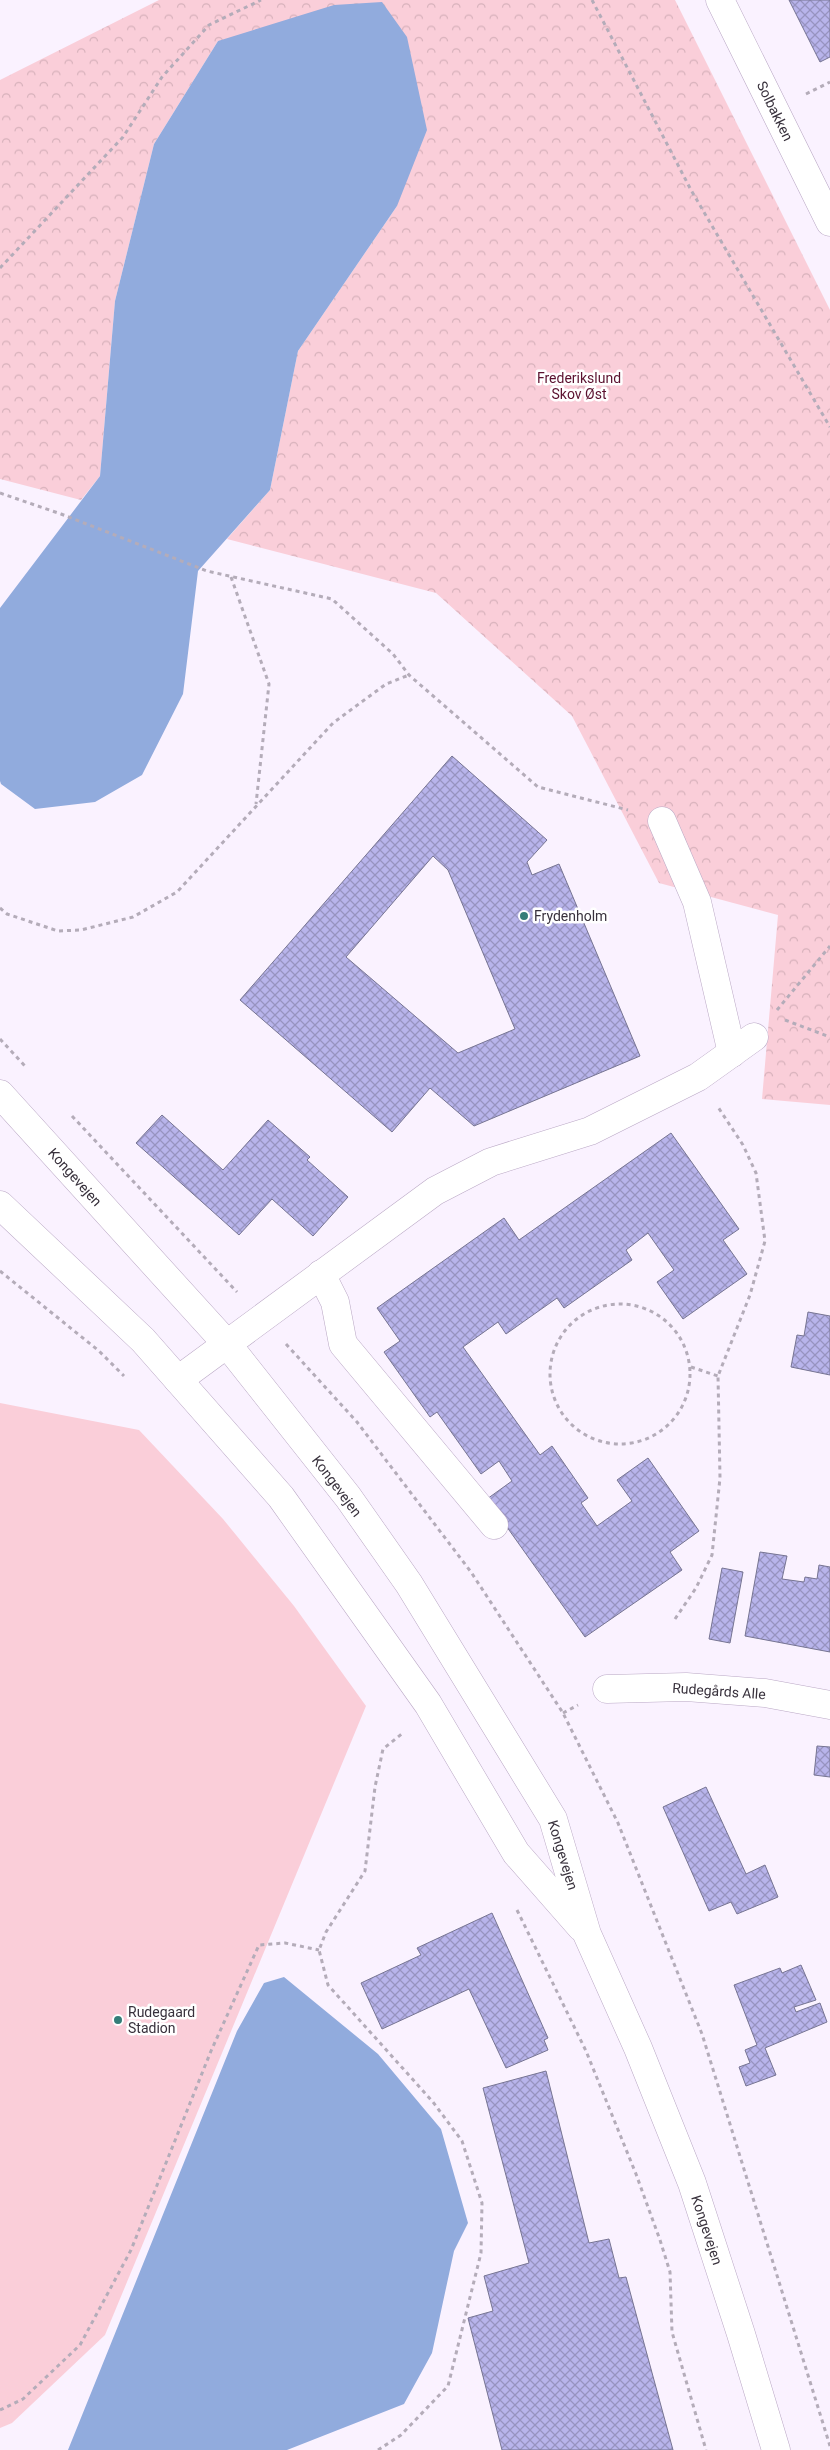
<svg xmlns="http://www.w3.org/2000/svg" width="830" height="2450" font-family="Roboto,sans-serif">
<defs>
<pattern id="park-crowns" width="20" height="18" patternUnits="userSpaceOnUse" patternTransform="scale(1.25)"><rect width="20" height="18" fill="#faced9"/><path d="M2 6a3 3 0 1 1 6 0M12 15a3 3 0 1 1 6 0" fill="none" stroke="#d7b1bb"/></pattern>
<pattern id="building-cross-hatch" width="8" height="8" patternUnits="userSpaceOnUse" patternTransform="scale(1.25)"><rect width="8" height="8" fill="#b8b4eb"/><path d="M0 0l8 8M0 8l8-8" fill="none" stroke="#9793c0"/></pattern>
</defs>
<rect width="100%" height="100%" fill="#faf2ff"/>
<polygon fill="#faced9" points="0,1403 139,1430 223,1519 294,1606 366,1706 105,2335 12,2423 0,2428"/>
<polygon fill="url(#park-crowns)" points="159,0 675,0 830,310 830,1105 762,1099 778,915 659,883 572,716 436,593 227,539 270,490 298,351 397,206 218,41 154,144 115,301 100,476 81,500 0,479 0,80"/>
<g fill="#91abdd">
<polygon points="382,2 407,37 427,130 397,206 298,351 270,490 198,571 183,694 142,775 95,802 35,809 1,784 0,781 0,608 100,476 115,301 154,144 218,41 334,5"/>
<polygon points="284,1977 378,2054 441,2129 468,2223 454,2251 432,2353 404,2404 287,2450 68,2450 237,2031 264,1983"/>
</g>
<g fill="url(#building-cross-hatch)" stroke="#767492" fill-rule="evenodd">
<polygon points="789,0 830,0 830,57 820,62"/>
<path d="M452 756 547 840 527 862 532 875 559 864 640 1056 474 1126 430 1088 392 1132 240 1000ZM433 856 448 870 515 1029 458 1053 346 957Z"/>
<polygon points="162,1115 223,1170 268,1120 310,1157 307,1160 348,1197 313,1236 272,1199 239,1235 136,1143"/>
<polygon points="671,1133 739,1229 723,1240 747,1274 683,1319 657,1282 674,1270 648,1233 626,1250 632,1260 564,1308 557,1298 506,1334 498,1322 463,1347 540,1455 552,1446 588,1498 581,1503 597,1526 632,1501 617,1480 648,1458 699,1531 670,1552 682,1570 585,1637 487,1499 512,1481 499,1461 481,1474 437,1412 430,1417 384,1352 400,1341 377,1308 504,1218 519,1240"/>
<polygon points="808,1312 830,1316 830,1375 791,1367 797,1335 804,1336"/>
<polygon points="760,1552 787,1556 782,1579 804,1582 805,1577 817,1579 819,1565 830,1567 830,1652 745,1636"/>
<polygon points="722,1568 743,1572 730,1643 709,1639"/>
<polygon points="817,1746 830,1747 830,1777 814,1775"/>
<polygon points="706,1787 746,1874 765,1865 778,1897 737,1914 731,1902 709,1911 663,1807"/>
<polygon points="492,1913 548,2038 544,2040 548,2050 506,2068 469,1989 382,2029 361,1983 421,1955 417,1948"/>
<polygon points="801,1965 816,2000 794,2007 796,2012 820,2003 827,2022 765,2048 776,2075 746,2086 739,2067 750,2063 745,2050 757,2045 734,1985 780,1968 782,1973"/>
<polygon points="546,2071 589,2243 609,2239 619,2278 626,2277 673,2450 502,2450 468,2318 493,2311 484,2276 529,2263 483,2088"/>
</g>
<g fill="none" stroke-linecap="round" stroke-linejoin="round">
<defs>
<g id="minor">
<polyline points="720,0 830,222"/>
<polyline points="662,821 697,902 732,1053"/>
<polyline points="321,1274 335,1302 343,1344 494,1525"/>
<polyline points="178,1380 435,1191 491,1162 590,1131 698,1077 754,1037"/>
<polyline points="607,1689 686,1687 765,1693 830,1705"/>
</g>
<g id="major">
<polyline points="0,1094 227,1344 348,1497 409,1584 553,1819 587,1934 638,2048 692,2183 741,2334 776,2450"/>
<polyline points="0,1205 143,1340 281,1497 428,1704 516,1853 581,1927"/>
</g>
</defs>
<use href="#minor" stroke="#baa8c5" stroke-width="29"/>
<use href="#major" stroke="#baa8c5" stroke-width="29"/>
<g stroke="#b4acb9" stroke-width="3" stroke-dasharray="4 4" stroke-linecap="butt">
<polyline points="592,0 691,190 830,427"/>
<polyline points="806,94 830,82"/>
<polyline points="0,268 123,137 162,77 209,25 261,0"/>
<polyline points="0,493 61,514 207,571 332,599 393,654 409,675 538,787 628,810"/>
<polyline points="231,577 269,684 256,804"/>
<polyline points="0,908 7,914 58,931 81,930 133,917 177,892 333,723 386,684 409,675"/>
<polyline points="777,1010 830,946"/>
<polyline points="785,1020 830,1037"/>
<polyline points="0,1039 25,1066"/>
<polyline points="72,1116 237,1292"/>
<polyline points="0,1271 99,1351 124,1376"/>
<circle cx="620" cy="1374" r="70"/>
<polyline points="286,1344 357,1422 471,1572 563,1713 618,1823 702,2034 830,2446"/>
<polyline points="691,1367 718,1376"/>
<polyline points="675,1619 696,1588 712,1555 720,1478 718,1376 750,1295 765,1241 756,1173 743,1145 718,1107"/>
<polyline points="563,1713 578,1705"/>
<polyline points="517,1910 586,2051 636,2174 660,2240 670,2272 672,2332 706,2450"/>
<polyline points="0,2410 23,2399 80,2345 131,2250 211,2051 259,1945 285,1943 319,1950"/>
<polyline points="378,2450 401,2435 448,2386 481,2253 482,2203 462,2141 433,2102 328,1985 319,1950 326,1932 365,1871 375,1787 383,1749 404,1732"/>
</g>
<use href="#minor" stroke="#fff" stroke-width="28"/>
<use href="#major" stroke="#fff" stroke-width="28"/>
</g>
<g fill="#357d78" stroke="#fff" stroke-width="2">
<circle cx="524" cy="916" r="5"/>
<circle cx="118" cy="2020" r="5"/>
</g>
<g text-anchor="middle" stroke-width="5" stroke-linejoin="round" paint-order="stroke">
<g font-size="14" fill="#38313c" stroke="#fff">
<text transform="translate(775 111) rotate(64)" y="5">Solbakken</text>
<text transform="translate(75 1177) rotate(48)" y="5">Kongevejen</text>
<text transform="translate(337 1486) rotate(53)" y="5">Kongevejen</text>
<text transform="translate(719 1691) rotate(4)" y="5">Rudegårds Alle</text>
<text transform="translate(563 1855) rotate(73)" y="5">Kongevejen</text>
<text transform="translate(707 2230) rotate(72)" y="5">Kongevejen</text>
</g>
<g font-size="14" fill="#5b112f" stroke="#fff">
<text x="579" y="383">Frederikslund<tspan x="579" dy="16">Skov Øst</tspan></text>
</g>
<g font-size="14" fill="#38313c" stroke="#fff" text-anchor="start">
<text x="534" y="921">Frydenholm</text>
<text x="128" y="2017">Rudegaard<tspan x="128" dy="16">Stadion</tspan></text>
</g>
</g>
</svg>
